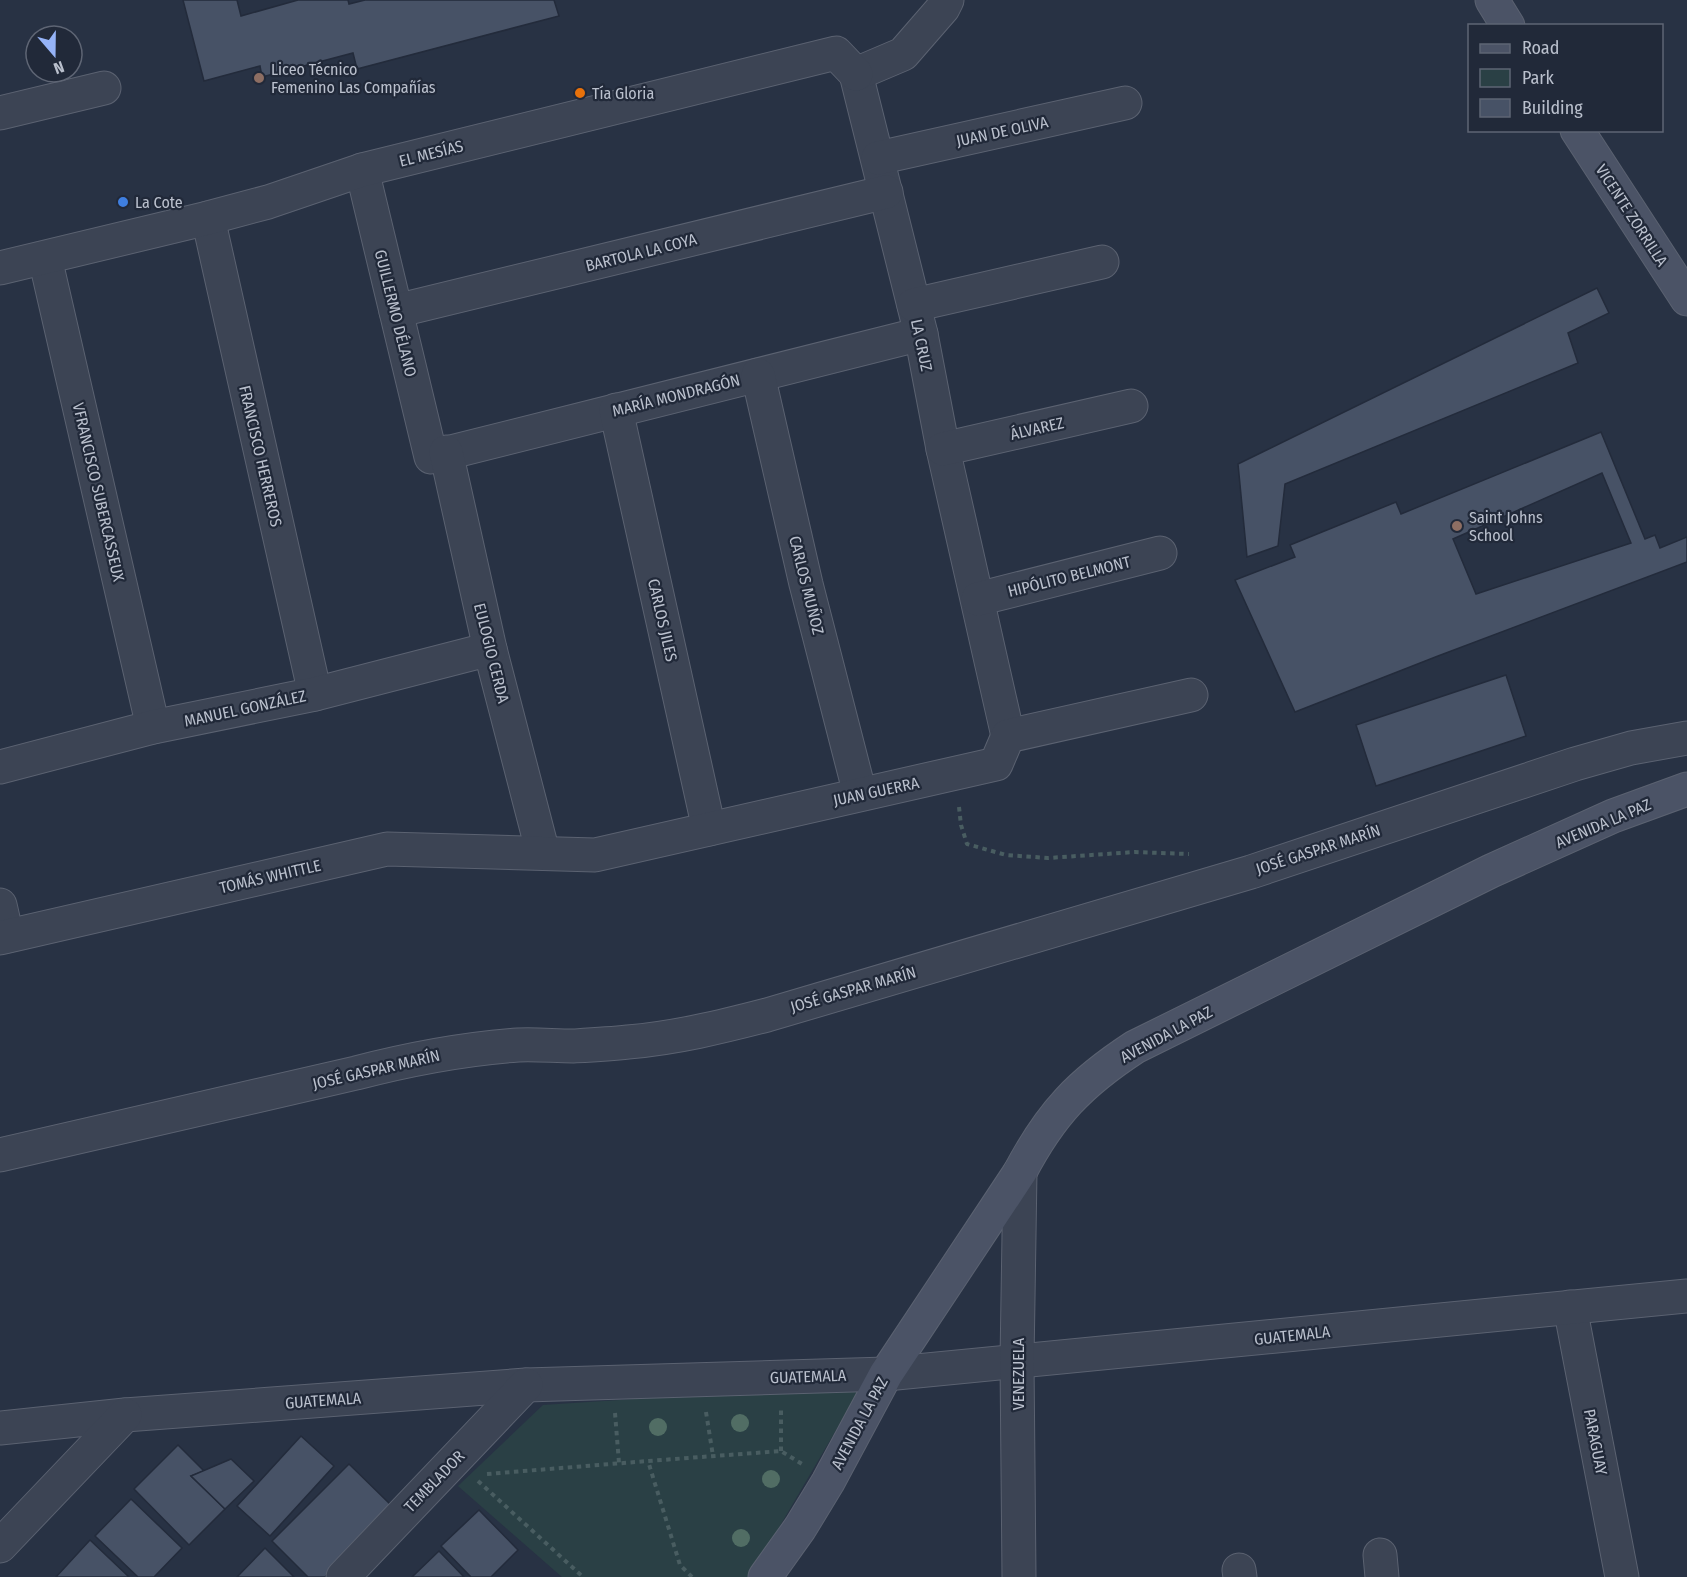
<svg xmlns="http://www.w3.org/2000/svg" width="1687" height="1577" font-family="'Fira Sans Condensed',sans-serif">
<rect width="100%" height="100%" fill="#283244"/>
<polygon fill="#2a4045" points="863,1384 750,1577 562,1577 458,1486 543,1405"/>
<g fill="#475266" stroke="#232b3b" stroke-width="1.5" fill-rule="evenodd">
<polygon points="183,0 237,0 241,16 298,0 348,0 349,4 365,0 554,0 559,16 357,69 353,53 262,77 260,66 204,81"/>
<polygon points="1597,288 1609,313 1568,333 1578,363 1285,484 1278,546 1247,557 1238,464"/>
<path d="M1601 432 1645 539 1655 535 1660 548 1687 537V562L1438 656 1295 712 1235 580 1295 557 1290 545 1396 502 1401 514ZM1602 473 1631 543 1476 594 1453 539Z"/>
<polygon points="1506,675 1526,736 1376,786 1356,725"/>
<polygon points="301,1436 334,1466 270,1536 237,1506"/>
<polygon points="178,1445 204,1471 191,1476 225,1509 189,1545 134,1489"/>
<polygon points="231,1459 254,1481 225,1509 191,1476"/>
<polygon points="349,1464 394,1508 325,1577 308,1577 272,1541"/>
<polygon points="131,1499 182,1548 154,1577 138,1577 95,1536"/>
<polygon points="479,1510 518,1550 491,1577 471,1577 441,1546"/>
<polygon points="90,1540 129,1577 56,1577"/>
<polygon points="265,1548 294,1577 237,1577"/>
<polygon points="439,1551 464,1577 412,1577"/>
</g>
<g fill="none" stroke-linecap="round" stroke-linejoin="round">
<defs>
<g id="minor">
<polyline points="856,74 921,334 943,449 1008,736"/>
<polyline points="856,74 903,54 943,8 947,0"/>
<polyline points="0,113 104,88"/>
<polyline points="878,158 1125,103"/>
<polyline points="362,170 431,457 921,334"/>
<polyline points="208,218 315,694"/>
<polyline points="45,258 153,727"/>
<polyline points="0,268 208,218 268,202 362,170 836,53 856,74"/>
<polyline points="914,305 1102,262"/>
<polyline points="396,311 886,192"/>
<polyline points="758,375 806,584 860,794"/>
<polyline points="616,410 709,829"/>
<polyline points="943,449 1131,406"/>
<polyline points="446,452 490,649 543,853"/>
<polyline points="978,599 1160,553"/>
<polyline points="0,767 153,727 315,694 490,649"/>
<polyline points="0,905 7,936"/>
<polyline points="0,938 387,849 595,855 996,764 1008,736 1191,695"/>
<polyline points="1570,1307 1622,1577"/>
<polyline points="0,1428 125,1415 526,1385 886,1374 1687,1296"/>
<polyline points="0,1546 125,1415"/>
<polyline points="1380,1555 1382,1577"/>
<polyline points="1239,1570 1240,1577"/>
<polyline points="343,1577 526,1385"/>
</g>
<g id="tertiary">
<path d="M0 1155 356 1073C410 1059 463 1049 518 1045 536 1044 555 1046 573 1046 591 1045 610 1044 628 1042 675 1038 721 1027 767 1015L1251 872 1575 764 1631 748 1687 738"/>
<polyline points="1019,1577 1017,1361 1020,1172"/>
</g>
<g id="secondary">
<polyline points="1492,0 1508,26"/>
<polyline points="1577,130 1687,299"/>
<path d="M765 1577 800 1528 828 1482 886 1374 1020 1172C1051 1113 1080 1083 1135 1047L1491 871 1613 816 1687 789"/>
</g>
</defs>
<use href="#minor" stroke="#5b6271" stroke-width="35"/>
<use href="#tertiary" stroke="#5b6271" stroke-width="35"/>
<use href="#secondary" stroke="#5b6271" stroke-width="35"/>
<g stroke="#495d61" stroke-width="4" stroke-dasharray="4.5 4.5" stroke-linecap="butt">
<polyline points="959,807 961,825 967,844 1006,855 1048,858 1135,852 1189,854"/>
<polyline points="706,1412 713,1456"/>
<polyline points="615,1413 619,1463"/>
<polyline points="781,1451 781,1410"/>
<polyline points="487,1474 648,1461"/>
<polyline points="478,1481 583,1577"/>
<polyline points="692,1577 680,1565 648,1461 781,1451 802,1464"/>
</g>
<use href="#minor" stroke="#3c4454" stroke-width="33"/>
<use href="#tertiary" stroke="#3c4454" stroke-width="33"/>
<use href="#secondary" stroke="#4b5366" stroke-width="33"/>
</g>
<g fill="#516d64">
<circle cx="740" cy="1423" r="9"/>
<circle cx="658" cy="1427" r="9"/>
<circle cx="771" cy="1479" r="9"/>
<circle cx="741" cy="1538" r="9"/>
</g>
<g fill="#8d6e63" stroke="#212939" stroke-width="2">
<circle cx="259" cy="78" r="6"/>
<circle cx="1457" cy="526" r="6"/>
</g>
<circle fill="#e8710a" stroke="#212939" stroke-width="2" cx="580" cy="93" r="6"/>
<circle fill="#3f7fe0" stroke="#212939" stroke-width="2" cx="123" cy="202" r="6"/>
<g text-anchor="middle" stroke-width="4.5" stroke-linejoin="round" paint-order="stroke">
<g font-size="16" fill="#bac0cd" stroke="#212939" text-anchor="start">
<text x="271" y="75">Liceo Técnico<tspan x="271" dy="18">Femenino Las Compañías</tspan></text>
<text x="592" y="99">Tía Gloria</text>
<text x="135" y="208">La Cote</text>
<text x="1469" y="523">Saint Johns<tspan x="1469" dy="18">School</tspan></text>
</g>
<g font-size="16" fill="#bac0cd" stroke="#212939">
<text transform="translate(1002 131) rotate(-12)" y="6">JUAN DE OLIVA</text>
<text transform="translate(431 153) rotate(-14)" y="6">EL MESÍAS</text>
<text transform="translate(1632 215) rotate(57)" y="6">VICENTE ZORRILLA</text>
<text transform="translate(641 252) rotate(-14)" y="6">BARTOLA LA COYA</text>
<text transform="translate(396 313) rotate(76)" y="6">GUILLERMO DÉLANO</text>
<text transform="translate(922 345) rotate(78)" y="6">LA CRUZ</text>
<text transform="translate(676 395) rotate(-14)" y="6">MARÍA MONDRAGÓN</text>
<text transform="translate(1037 428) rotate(-13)" y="6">ÁLVAREZ</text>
<text transform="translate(261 456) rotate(77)" y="6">FRANCISCO HERREROS</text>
<text transform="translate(99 492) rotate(77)" y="6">VFRANCISCO SUBERCASSEUX</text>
<text transform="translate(1069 576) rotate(-14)" y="6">HIPÓLITO BELMONT</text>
<text transform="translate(807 585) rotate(76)" y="6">CARLOS MUÑOZ</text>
<text transform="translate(663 620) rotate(77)" y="6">CARLOS JILES</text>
<text transform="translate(492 653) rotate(76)" y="6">EULOGIO CERDA</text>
<text transform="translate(245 708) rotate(-12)" y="6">MANUEL GONZÁLEZ</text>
<text transform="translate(876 791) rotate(-12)" y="6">JUAN GUERRA</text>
<text transform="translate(1603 823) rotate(-23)" y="6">AVENIDA LA PAZ</text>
<text transform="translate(1318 849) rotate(-18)" y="6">JOSÉ GASPAR MARÍN</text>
<text transform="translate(270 876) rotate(-13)" y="6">TOMÁS WHITTLE</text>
<text transform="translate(853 989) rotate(-16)" y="6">JOSÉ GASPAR MARÍN</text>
<text transform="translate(1166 1034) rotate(-28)" y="6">AVENIDA LA PAZ</text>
<text transform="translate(376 1069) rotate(-13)" y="6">JOSÉ GASPAR MARÍN</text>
<text transform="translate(1292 1335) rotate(-6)" y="6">GUATEMALA</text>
<text transform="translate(1018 1374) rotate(-90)" y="6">VENEZUELA</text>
<text transform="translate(808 1376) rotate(-2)" y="6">GUATEMALA</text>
<text transform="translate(323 1400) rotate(-4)" y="6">GUATEMALA</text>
<text transform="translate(859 1423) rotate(-62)" y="6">AVENIDA LA PAZ</text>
<text transform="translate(1596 1442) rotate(79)" y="6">PARAGUAY</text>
<text transform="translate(434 1481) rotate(-46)" y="6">TEMBLADOR</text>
</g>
</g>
<rect x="1468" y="24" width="195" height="108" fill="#212939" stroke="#5e6574" stroke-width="1.5"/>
<rect x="1480" y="44" width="30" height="9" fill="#4b5366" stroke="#5e6574" stroke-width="1.5"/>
<text x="1522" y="54" font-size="18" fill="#bac0cd">Road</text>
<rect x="1480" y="69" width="30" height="18" fill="#2a4045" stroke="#5e6574" stroke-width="1.5"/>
<text x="1522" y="84" font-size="18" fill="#bac0cd">Park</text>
<rect x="1480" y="99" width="30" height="18" fill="#475266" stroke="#5e6574" stroke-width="1.5"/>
<text x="1522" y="114" font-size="18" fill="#bac0cd">Building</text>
<g transform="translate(54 54) rotate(160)"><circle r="28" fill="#212939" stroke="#5e6574" stroke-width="1.5"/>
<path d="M0-4.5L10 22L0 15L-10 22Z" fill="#95b3f7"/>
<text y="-9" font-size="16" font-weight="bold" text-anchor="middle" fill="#bac0cd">N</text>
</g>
</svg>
